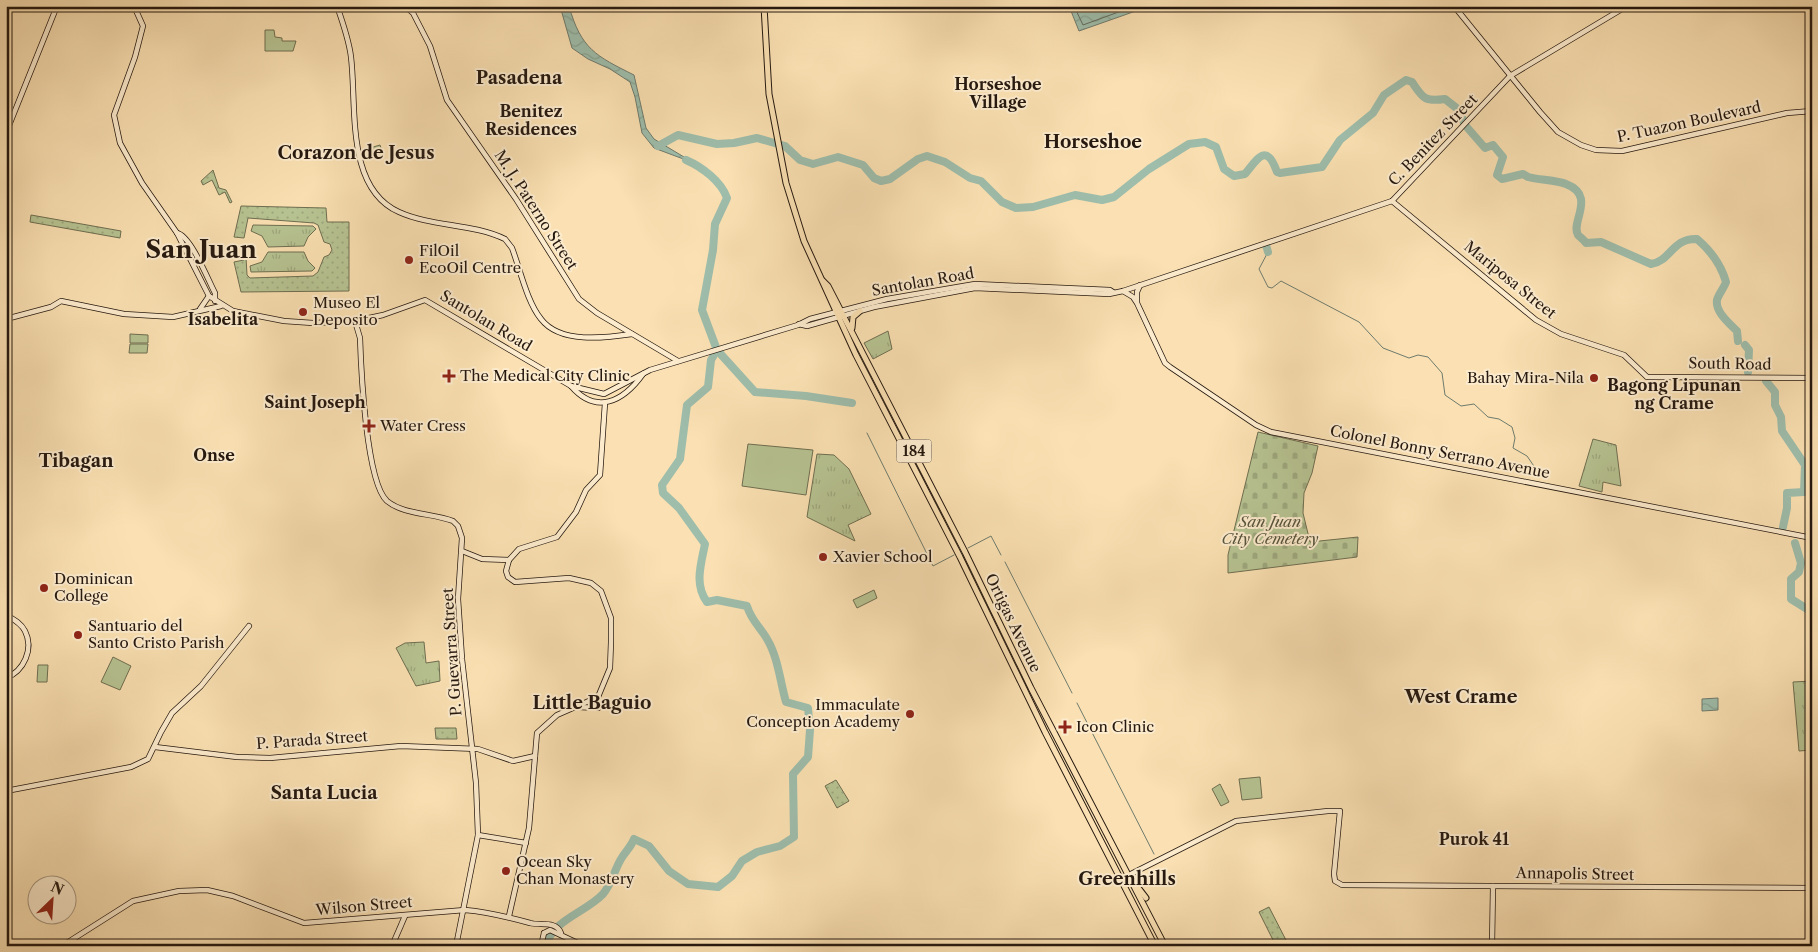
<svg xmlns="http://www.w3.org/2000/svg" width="1818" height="952" font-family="'Libre Caslon Text',serif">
<defs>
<pattern id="grass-tufts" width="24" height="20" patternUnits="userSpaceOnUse" patternTransform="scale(1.25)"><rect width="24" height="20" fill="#b7c392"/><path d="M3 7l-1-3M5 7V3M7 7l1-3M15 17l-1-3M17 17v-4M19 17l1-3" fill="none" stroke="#9da77d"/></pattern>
<pattern id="cemetery-stones" width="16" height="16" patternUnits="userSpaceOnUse" patternTransform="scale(1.25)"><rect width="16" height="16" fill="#b7c392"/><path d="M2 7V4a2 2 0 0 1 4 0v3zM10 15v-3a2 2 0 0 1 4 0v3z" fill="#9da77d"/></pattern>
<pattern id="park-dots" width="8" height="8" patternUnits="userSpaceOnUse" patternTransform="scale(1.25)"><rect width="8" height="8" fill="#b7c392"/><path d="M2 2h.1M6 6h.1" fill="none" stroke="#9da77d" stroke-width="1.8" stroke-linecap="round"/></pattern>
<pattern id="water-waves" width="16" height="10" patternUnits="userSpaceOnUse" patternTransform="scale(1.25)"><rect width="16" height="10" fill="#9ebdab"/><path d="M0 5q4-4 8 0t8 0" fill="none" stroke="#88a292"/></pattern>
</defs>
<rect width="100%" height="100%" fill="#fae0b2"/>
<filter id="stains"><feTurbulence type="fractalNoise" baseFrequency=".004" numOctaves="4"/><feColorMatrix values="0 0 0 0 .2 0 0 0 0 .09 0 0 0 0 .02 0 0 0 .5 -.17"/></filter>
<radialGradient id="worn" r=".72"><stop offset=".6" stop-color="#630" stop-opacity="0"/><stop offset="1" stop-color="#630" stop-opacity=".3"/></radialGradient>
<g fill="url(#grass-tufts)" stroke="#6e6e50">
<polygon points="253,225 313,226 316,229 308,237 304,246 268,247 262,236 251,231"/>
<polygon points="268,252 304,252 308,261 315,268 312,271 251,272 250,266 262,262"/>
<polygon points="888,331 892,349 873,359 864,343"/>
<polygon points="1593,439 1616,445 1621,486 1603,482 1602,492 1579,486"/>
<polygon points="817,454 834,455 849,469 871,514 848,525 855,541 807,517"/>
<polygon points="424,642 426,663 439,661 440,681 416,686 396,648 405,643"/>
<polygon points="1812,681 1812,750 1799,751 1793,682"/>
</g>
<polygon fill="url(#cemetery-stones)" stroke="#6e6e50" points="1258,432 1318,446 1312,473 1304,493 1303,513 1310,542 1358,537 1357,557 1228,573 1228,555"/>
<g fill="url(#park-dots)" stroke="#6e6e50">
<polygon points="213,170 219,188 226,190 232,202 230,203 225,192 219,195 212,180 203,185 201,181"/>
<polygon points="241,206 326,208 327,222 349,222 349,291 241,292 234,262 244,260 244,257 246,257 247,275 250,278 313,276 318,272 324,257 329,255 332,250 330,244 324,242 318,225 314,223 248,218 244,238 234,237"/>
<polygon points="31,215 121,231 120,238 30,222"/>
<polygon points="435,728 456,728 457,739 436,739"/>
<polygon points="836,780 849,801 837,808 825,786"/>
<polygon points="1269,907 1288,944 1276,946 1259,912"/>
</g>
<g fill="#b7c392" stroke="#6e6e50">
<polygon points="265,30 274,30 275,37 282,38 282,41 296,41 293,51 265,51"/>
<polygon points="380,145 383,154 363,160 360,151"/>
<polygon points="130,334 148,335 148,343 130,343"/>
<polygon points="130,344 148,344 147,353 129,353"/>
<polygon points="748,444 813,450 806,495 742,486"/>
<polygon points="874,590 877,598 857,608 853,600"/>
<polygon points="113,657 131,666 120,690 101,682"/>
<polygon points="38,665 48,665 47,682 37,682"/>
<polygon points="1260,777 1262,798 1242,800 1239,779"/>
<polygon points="1220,784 1229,802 1221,806 1212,789"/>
</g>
<g fill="url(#water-waves)" stroke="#6e7b6d">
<path d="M560 6H569C581 49 596 56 634 75L646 128 654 139 694 163 654 148 642 133 635 97 630 82 610 69 588 59 572 48Z"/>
<polygon points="1069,6 1150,6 1079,31"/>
<polygon points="1718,698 1718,710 1702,711 1702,699"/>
</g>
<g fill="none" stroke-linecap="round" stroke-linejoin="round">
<polyline stroke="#626a5d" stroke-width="1" points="1074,6 1083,25 1135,6"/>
<g stroke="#6e7b6d" stroke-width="1">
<polyline points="1268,252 1259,269 1268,287 1272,288 1281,281 1359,322 1383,348 1409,358 1418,355 1428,357 1442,373 1445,395 1461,406 1474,404 1488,417 1499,419 1512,427 1515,438 1513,448 1527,456 1540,475"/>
<polyline points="867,433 933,566 954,555"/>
<polyline points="968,548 991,536 1001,555"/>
<polyline points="1005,562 1072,693"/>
<polyline points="1077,703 1154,854"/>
</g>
<g stroke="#9ebdab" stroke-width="8">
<path d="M658 146 678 135 717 144 734 143 757 138 785 146 800 160 813 164 838 157 863 165 874 178 881 181 890 179 918 159 927 156 945 162 970 178 981 181 1002 202 1016 208 1033 207 1075 195 1102 200 1114 197 1149 169 1189 144 1205 142 1216 147 1224 169 1234 176 1245 174C1257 160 1266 141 1277 172L1280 173 1322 167 1340 140 1373 113 1384 95 1406 80 1412 82C1423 98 1424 102 1445 99L1459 110 1465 125 1485 148 1493 145 1503 157 1497 175 1502 179 1523 174 1528 177C1539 180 1557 180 1566 184 1597 196 1570 222 1578 235 1580 237 1584 240 1586 243L1601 242 1651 264C1671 261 1672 238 1697 239 1711 251 1721 264 1726 282 1724 288 1718 295 1717 300 1715 312 1730 324 1737 331L1738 341"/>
<path d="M686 160C702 167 721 181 727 198L715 224 713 250 702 310 717 350 755 392 806 396 852 403"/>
<polyline points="1266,245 1268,252"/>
<polyline points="1745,345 1749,350 1748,372"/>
<polyline points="1766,381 1775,392 1775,405 1781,417 1782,431 1805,465 1804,492 1787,493 1787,508 1783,527"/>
<polyline points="1795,543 1801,563 1799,572 1791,579 1791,599 1812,612"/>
<path d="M546 946C552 920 585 913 603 894 612 883 614 871 621 859 625 852 631 847 634 839L649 846 669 871 688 884 718 887 732 876 742 861 757 852 780 846 794 837 793 774 808 757 810 730 808 708 786 702C780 681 778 657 767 639 760 627 751 620 747 606L717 600 707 602C694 585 701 564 705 544L679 508 663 493 662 485 680 459 687 405 708 387 711 360 717 350"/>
</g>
<defs>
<g id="secondary">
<path d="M134 6 143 26 135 57 114 115 120 143 142 183 177 233 209 296 233 311 284 321 313 323 355 321 383 315 425 300 571 386C596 415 623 402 643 374"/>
<path d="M337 6C343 23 349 40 351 57 357 106 345 188 399 212 432 227 472 223 505 239L512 248C520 269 527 302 541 319 560 344 605 338 632 334"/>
<polyline points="405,6 413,13 430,46 447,100 516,199 579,299 597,313 678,361"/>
<polyline points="1454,6 1540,112 1558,132 1581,145 1596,150 1622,151 1787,113 1812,111"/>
<polyline points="6,133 57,6"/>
<polyline points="1392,201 1536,320 1561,334 1624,355 1647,377 1812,378"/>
<path d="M177 233C191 236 208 280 215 293V301"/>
<polyline points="1123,291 1133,297 1137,303 1165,363 1170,367 1256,425 1271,432 1812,538"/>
<polyline points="1137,302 1137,292 1140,285"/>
<polyline points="200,309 209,296"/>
<polyline points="6,319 51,307 61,301 124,314 173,317 221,306"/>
<path d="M355 321 360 338C361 368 366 482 387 501 404 515 433 513 453 521L458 526 462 538 458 599 462 659 476 783 478 835 456 946"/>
<polyline points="799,324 807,326 874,307 975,288 1109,294 1123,291 1392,201 1510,76 1627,6"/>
<polyline points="571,386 604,394 650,370 798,325 810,319 887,299 975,284 1110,290 1113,292"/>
<polyline points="462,551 482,559 509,560"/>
<path d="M6 615C13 619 21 623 25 631 34 649 24 671 6 678"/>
<polyline points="577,707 598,708 598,697 610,668 611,642 611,618 601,591 591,583 569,578 515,582 508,577 506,571 509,560 519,549 557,537 576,512 586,490 600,475 605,403"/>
<polyline points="155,747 237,757 270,758 401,746 478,749 513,761 535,756"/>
<polyline points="6,791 131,767 148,759 161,732 172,713 201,686 249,626"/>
<polyline points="478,835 526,843"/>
<polyline points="1121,879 1236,821 1328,811 1340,811 1334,874 1335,881 1342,885 1812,888"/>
<polyline points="509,916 529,828 537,733 557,715 598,697"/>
<polyline points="544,933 550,930 584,946"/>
<path d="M62 946 133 901 179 891 207 890 233 896 304 923 465 910C488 912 508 917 530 923 540 926 556 920 561 933"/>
<polyline points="392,946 405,916"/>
<polyline points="541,946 544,933"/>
<polyline points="1492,946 1493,886"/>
</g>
<g id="primary">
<polyline points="764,6 769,94 786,183 804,241 856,355 960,557 1045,732 1155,946"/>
<polyline points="823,281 828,286 965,552 1031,688 1165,946"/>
<polyline points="852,328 853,317 860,311"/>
<polyline points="1136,885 1146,898"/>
</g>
</defs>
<use href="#secondary" stroke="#25180f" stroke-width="6"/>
<use href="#primary" stroke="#25180f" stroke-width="7"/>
<use href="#secondary" stroke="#fcebcd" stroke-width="4.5"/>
<use href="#primary" stroke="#fae0b2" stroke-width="5"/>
</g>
<g fill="#8f2418" stroke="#fcebcd" stroke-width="2">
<circle cx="409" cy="260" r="5"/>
<circle cx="303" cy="312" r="5"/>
<path d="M446.5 368.5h5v5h5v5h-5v5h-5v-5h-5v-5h5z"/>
<circle cx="1594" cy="378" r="5"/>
<path d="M366.5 418.5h5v5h5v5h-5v5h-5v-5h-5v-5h5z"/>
<circle cx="823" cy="557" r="5"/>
<circle cx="44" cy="588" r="5"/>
<circle cx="78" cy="635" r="5"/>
<circle cx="910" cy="714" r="5"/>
<path d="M1062.5 719.5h5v5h5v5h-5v5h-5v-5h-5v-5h5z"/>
<circle cx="506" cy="871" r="5"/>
</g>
<g text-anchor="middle" stroke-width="4" stroke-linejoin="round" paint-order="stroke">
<rect fill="#fcebcd" stroke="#665748" stroke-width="1" x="896.5" y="439.5" width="35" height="23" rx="4"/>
<g font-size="14" font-weight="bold" fill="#25180f">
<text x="914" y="456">184</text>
</g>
<g font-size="15" fill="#25180f" stroke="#fcebcd">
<text transform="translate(1689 122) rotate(-12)" y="5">P. Tuazon Boulevard</text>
<text transform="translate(1433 140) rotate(-46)" y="5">C. Benitez Street</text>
<text transform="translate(536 210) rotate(57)" y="5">M. J. Paterno Street</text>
<text transform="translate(1510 280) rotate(39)" y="5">Mariposa Street</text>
<text transform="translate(923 282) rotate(-10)" y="5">Santolan Road</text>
<text transform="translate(486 321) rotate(31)" y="5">Santolan Road</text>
<text transform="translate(1730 364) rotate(1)" y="5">South Road</text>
<text transform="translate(1440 452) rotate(11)" y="5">Colonel Bonny Serrano Avenue</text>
<text transform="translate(1013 623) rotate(64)" y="5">Ortigas Avenue</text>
<text transform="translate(452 652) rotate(-94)" y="5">P. Guevarra Street</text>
<text transform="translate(312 740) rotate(-4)" y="5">P. Parada Street</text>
<text transform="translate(1575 874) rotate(1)" y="5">Annapolis Street</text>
<text transform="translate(364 906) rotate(-5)" y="5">Wilson Street</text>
</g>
<g font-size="15" fill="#25180f" stroke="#fcebcd" text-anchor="start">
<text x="419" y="256">FilOil<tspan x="419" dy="17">EcoOil Centre</tspan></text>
<text x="313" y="308">Museo El<tspan x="313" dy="17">Deposito</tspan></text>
<text x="460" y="381">The Medical City Clinic</text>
<text x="1584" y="383" text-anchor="end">Bahay Mira-Nila</text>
<text x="380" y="431">Water Cress</text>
<text x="833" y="562">Xavier School</text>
<text x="54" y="584">Dominican<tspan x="54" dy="17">College</tspan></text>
<text x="88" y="631">Santuario del<tspan x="88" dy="17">Santo Cristo Parish</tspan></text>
<text x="900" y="710" text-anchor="end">Immaculate<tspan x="900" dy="17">Conception Academy</tspan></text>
<text x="1076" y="732">Icon Clinic</text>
<text x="516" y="867">Ocean Sky<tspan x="516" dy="17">Chan Monastery</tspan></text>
</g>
<g font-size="15" font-style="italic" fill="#58543d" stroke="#fcebcd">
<text x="1270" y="527">San Juan<tspan x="1270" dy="17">City Cemetery</tspan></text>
</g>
<g font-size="16" font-weight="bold" fill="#25180f" stroke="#fcebcd">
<text x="998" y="90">Horseshoe<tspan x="998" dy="18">Village</tspan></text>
<text x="531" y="117">Benitez<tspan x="531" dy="18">Residences</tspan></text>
<text x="223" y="325">Isabelita</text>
<text x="1674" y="391">Bagong Lipunan<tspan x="1674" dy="18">ng Crame</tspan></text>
<text x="315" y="408">Saint Joseph</text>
<text x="214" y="461">Onse</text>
<text x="1474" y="845">Purok 41</text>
</g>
<g font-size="18" font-weight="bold" fill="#25180f" stroke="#fcebcd">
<text x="519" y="84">Pasadena</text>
<text x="1093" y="148">Horseshoe</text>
<text x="356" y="159">Corazon de Jesus</text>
<text x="76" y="467">Tibagan</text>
<text x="1461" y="703">West Crame</text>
<text x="592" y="709">Little Baguio</text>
<text x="324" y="799">Santa Lucia</text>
<text x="1127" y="885">Greenhills</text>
</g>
<g font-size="25" font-weight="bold" fill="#25180f" stroke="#fcebcd">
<text x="201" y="258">San Juan</text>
</g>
</g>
<rect width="1818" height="952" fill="none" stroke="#fae0b2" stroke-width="25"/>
<rect x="8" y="8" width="1803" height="937" fill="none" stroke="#25180f" stroke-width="2.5"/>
<rect x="12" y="12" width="1793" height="927" fill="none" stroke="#25180f"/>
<g transform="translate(52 900) rotate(25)"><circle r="24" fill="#fcebcd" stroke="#a69781"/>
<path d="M0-4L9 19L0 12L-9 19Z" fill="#8f2418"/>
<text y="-8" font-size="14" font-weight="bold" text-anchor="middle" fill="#25180f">N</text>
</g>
<rect width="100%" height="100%" filter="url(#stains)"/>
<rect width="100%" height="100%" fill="url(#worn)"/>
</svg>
